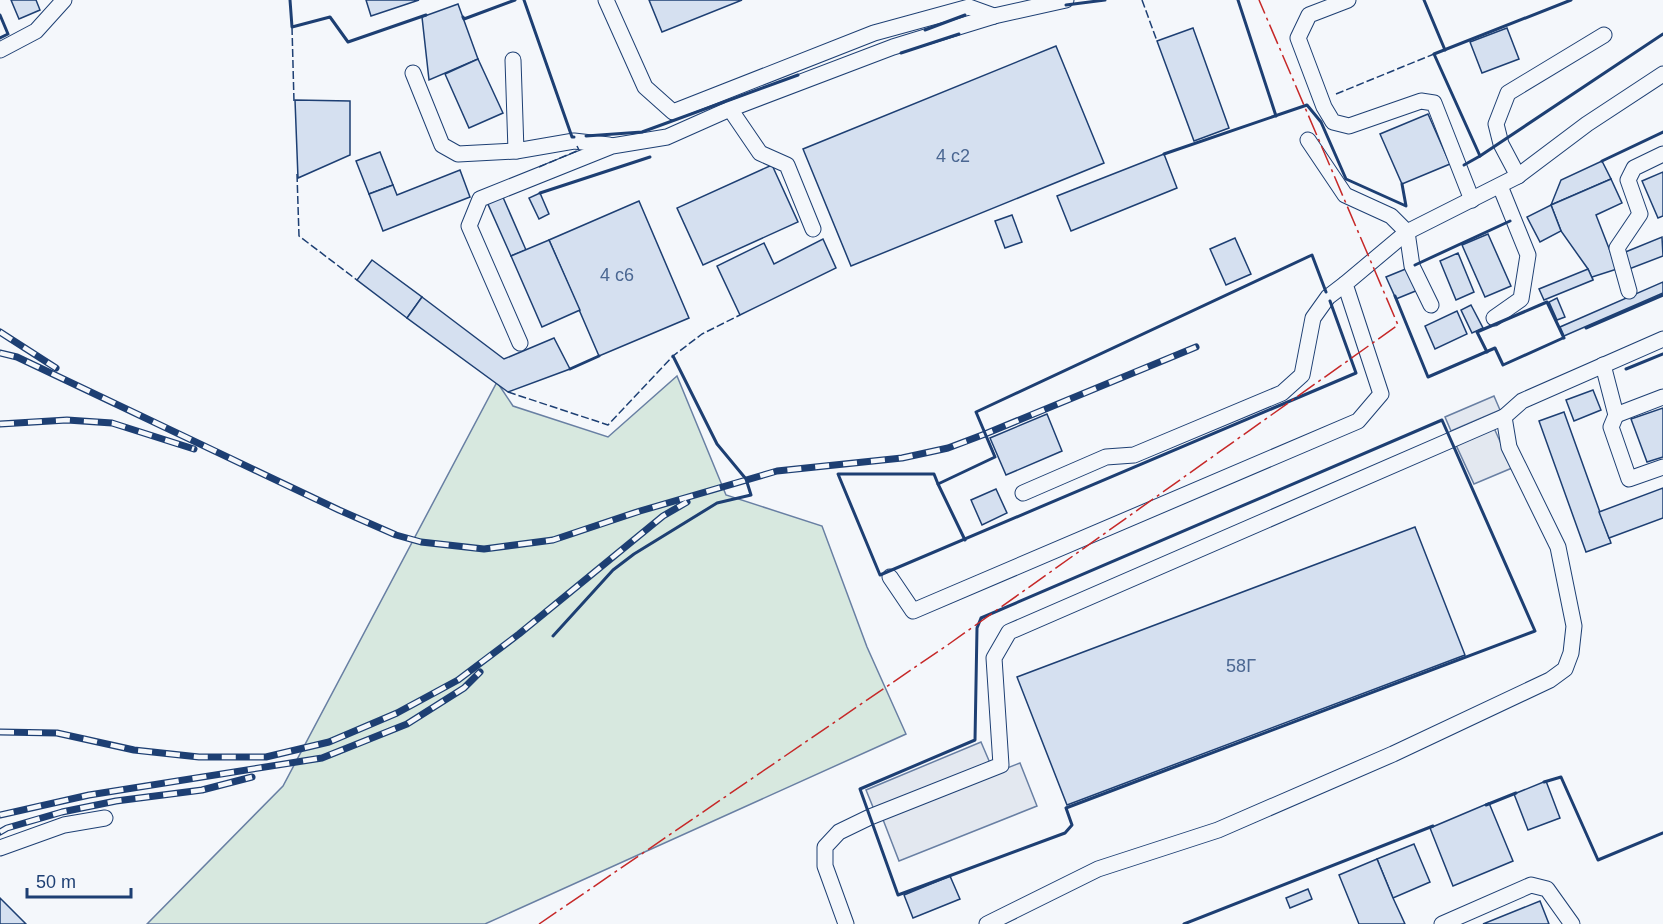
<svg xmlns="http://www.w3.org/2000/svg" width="1663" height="924" font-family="Arial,sans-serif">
<rect width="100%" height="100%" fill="#f4f7fb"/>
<polygon fill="#d7e8df" stroke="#687fa3" stroke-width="1.5" points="677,376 726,495 822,526 867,647 906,734 485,924 147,924 283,786 497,382 513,406 608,437"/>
<g fill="#e3e8f0" stroke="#687fa3" stroke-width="1.5">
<polygon points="1494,396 1500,410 1451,431 1445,417"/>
<polygon points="1494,428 1512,468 1474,484 1456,445"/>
<polygon points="981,742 990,763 875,812 866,790"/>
<polygon points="1020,763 1037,806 899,861 882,817"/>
</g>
<g fill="#d5e0f0" stroke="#1d3f73" stroke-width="1.5">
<polygon points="11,0 36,0 40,10 19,19"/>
<polygon points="366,0 419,0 371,16"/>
<polygon points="649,0 742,0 662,32"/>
<polygon points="458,4 478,59 429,80 422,17"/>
<polygon points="1193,28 1229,128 1194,141 1157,41"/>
<polygon points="1507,28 1519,59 1482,73 1470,42"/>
<polygon points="1056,46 1104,163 851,266 803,149"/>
<polygon points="478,59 503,113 469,128 445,74"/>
<polygon points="295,100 350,101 350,155 298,178"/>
<polygon points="1428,114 1450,164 1402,184 1380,134"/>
<polygon points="380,152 393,185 369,194 356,161"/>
<polygon points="1164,154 1177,188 1071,231 1057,196"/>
<polygon points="1602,161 1611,179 1551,205 1561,180"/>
<polygon points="772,165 798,222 703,265 677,208"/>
<polygon points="460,170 470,197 383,231 369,194 393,185 397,195"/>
<polygon points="1663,172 1663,216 1658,218 1642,181"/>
<polygon points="1611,179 1622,203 1596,215 1617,269 1592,277 1593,280 1588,269 1561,231 1551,205"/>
<polygon points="540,193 549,214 539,219 529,198"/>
<polygon points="502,195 526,250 511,256 487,202"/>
<polygon points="639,201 689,318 599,356 549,240"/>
<polygon points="1551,205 1561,231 1540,242 1527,217"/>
<polygon points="1012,215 1022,242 1005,248 995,221"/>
<polygon points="1488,234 1511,286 1485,297 1462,245"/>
<polygon points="1662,237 1663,256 1629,269 1623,253"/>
<polygon points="1235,238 1251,274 1226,285 1210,249"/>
<polygon points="823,239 836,268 740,315 717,266 764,243 774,264"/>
<polygon points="549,240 580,310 542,327 511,256"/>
<polygon points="1458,253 1474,292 1456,300 1440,261"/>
<polygon points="372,260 422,297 407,318 357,280"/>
<polygon points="1408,268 1418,290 1396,299 1386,277"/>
<polygon points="1588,269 1593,280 1544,300 1539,289"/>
<polygon points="1663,282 1663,293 1564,336 1560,327"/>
<polygon points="422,297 504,359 554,338 570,369 508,392 407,318"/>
<polygon points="1557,298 1565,317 1557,320 1549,302"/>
<polygon points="1471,305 1483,328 1472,333 1461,310"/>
<polygon points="1457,311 1467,334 1435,349 1425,326"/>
<polygon points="1593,390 1601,410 1574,421 1566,400"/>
<polygon points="1663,408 1663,457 1647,462 1631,419"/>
<polygon points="1564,412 1611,543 1586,552 1539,421"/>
<polygon points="1047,414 1062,451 1006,475 990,438"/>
<polygon points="1663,488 1663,518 1609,538 1599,512"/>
<polygon points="996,489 1007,513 982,525 971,500"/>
<polygon points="1415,527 1465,655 1067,805 1017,677"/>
<polygon points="1546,781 1560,818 1528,830 1514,794"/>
<polygon points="1489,803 1513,861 1453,886 1430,828"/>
<polygon points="1414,844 1430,882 1393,898 1377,859"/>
<polygon points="1377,859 1393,898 1405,924 1359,924 1339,875"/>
<polygon points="950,876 960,899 913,918 904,895"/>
<polygon points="1308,889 1312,899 1290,908 1286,898"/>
<polygon points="0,898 26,924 0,924"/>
<polygon points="1540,901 1549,924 1483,924"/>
</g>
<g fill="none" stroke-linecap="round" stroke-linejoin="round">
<defs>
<g id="minor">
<polyline points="606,0 645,87 673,112 874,33 969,7 994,16"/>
<polyline points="1348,0 1309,15 1298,38 1324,107 1333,122 1349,126 1421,101 1434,103 1472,200"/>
<polyline points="0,50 36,31 64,0"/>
<polyline points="513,60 516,151 574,141 609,145"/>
<polyline points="413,73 442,145 458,154 516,151"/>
<polyline points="730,109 760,153 787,165 813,229"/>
<polyline points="1308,140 1345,195 1391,216 1407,232 1412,266 1431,305"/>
<polyline points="1518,176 1501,144 1496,124 1508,93 1604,35"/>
<polyline points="1629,291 1617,248 1640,214 1628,180 1634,168 1663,154"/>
<polyline points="1494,318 1521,299 1528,255 1500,186"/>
<polyline points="520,343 469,226 480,199 612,146 667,137 730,109 893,47 994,16 1066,0"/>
<polyline points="1603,365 1616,415 1611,427 1629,479 1663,467"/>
<polyline points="1616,415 1663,397"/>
<polyline points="1023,493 1106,457 1134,455 1282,393 1302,375 1313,318 1328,297 1345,284"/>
<polyline points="890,577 913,611 1358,421 1381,394 1345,284 1407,232 1518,176 1587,124 1663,74"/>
<polyline points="0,848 64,825 105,818"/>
<polyline points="846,924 825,866 825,847 839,832 870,817 1001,765 994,658 1009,632 1504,417 1522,401 1663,339"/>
<polyline points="987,924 1098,869 1218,830 1393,754 1550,680 1565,669 1571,653 1574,626 1558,547 1509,447 1504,417"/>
<polyline points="1442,924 1531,885 1547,889 1572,924"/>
</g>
</defs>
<use href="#minor" stroke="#1d3f73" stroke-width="17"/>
<use href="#minor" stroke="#f4f7fb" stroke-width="15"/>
<defs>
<g id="rail">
<polyline points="0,332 56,368"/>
<polyline points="0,353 17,357 339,510 396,535 421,542 484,549 553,540 640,511 777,471 902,458 948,448 985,434 1196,347"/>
<polyline points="0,424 67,420 112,423 194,449"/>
<polyline points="0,732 57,733 134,750 199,757 266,757 329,742 397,713 458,680 519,634 663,516 687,502"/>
<polyline points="0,815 89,795 322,758 407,724 464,688 480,672"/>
<polyline points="0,832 7,828 62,812 116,801 202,790 252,777"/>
</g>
</defs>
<use href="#rail" stroke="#1d3f73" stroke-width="7"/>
<use href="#rail" stroke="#f4f7fb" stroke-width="4.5" stroke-dasharray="14" stroke-linecap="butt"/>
<g stroke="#1d3f73" stroke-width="1.5" stroke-dasharray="8 3" stroke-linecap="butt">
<polyline points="1142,0 1157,41"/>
<polyline points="292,27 294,102"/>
<polyline points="1336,94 1434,54"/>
<polyline points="539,167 579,150 577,146"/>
<polyline points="297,174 299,236 357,280"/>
<polyline points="508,392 608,425 673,356 702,334 740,315"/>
</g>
<g stroke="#1d3f73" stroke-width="3">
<polyline points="290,0 292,27 330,17 348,42 426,15"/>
<polyline points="524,0 572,137 574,137"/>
<polyline points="1238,0 1276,116"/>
<polyline points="1424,0 1445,50"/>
<polyline points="1571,0 1434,54 1480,156 1663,34"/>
<polyline points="1066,5 1105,0"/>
<polyline points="0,15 8,34 0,38"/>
<polyline points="463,17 464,19 515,0"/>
<polyline points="925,30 965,15"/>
<polyline points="901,53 959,34"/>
<polyline points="586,136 642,132 798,75"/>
<polyline points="1164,154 1307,105 1321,122 1346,179 1406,206 1402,184"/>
<polyline points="1602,161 1663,132"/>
<polyline points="1464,165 1480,156"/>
<polyline points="540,193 650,157"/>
<polyline points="1415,265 1510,221"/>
<polyline points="1395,296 1428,377 1495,348 1503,365 1563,338"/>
<polyline points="1586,328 1663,295"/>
<polyline points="1487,352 1477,332 1547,302 1564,338"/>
<polyline points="570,369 599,356"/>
<polyline points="1626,369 1663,354"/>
<polygon points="1442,420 1535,631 1066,808 1072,825 1065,833 898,895 860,789 975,740 977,628 981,618"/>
<polyline points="938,484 934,474 838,474 880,575 1356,373 1330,301"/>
<polyline points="965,540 938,484 995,457 976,412 1312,255 1326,292"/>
<polyline points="553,636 613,570 634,554 717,503 751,495 746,479 717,444 673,356"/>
<polyline points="1544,782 1561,777 1598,860 1663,833"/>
<polyline points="1486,805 1516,793"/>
<polyline points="1184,924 1433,826"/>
</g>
<polyline stroke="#c62828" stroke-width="1.5" stroke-dasharray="21 4.5 3 4.5" stroke-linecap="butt" points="539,924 949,644 1398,325 1259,0"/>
</g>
<g text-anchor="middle" stroke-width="4.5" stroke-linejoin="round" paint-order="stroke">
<g font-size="18" fill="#4b6792">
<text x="953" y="162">4 с2</text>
<text x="617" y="281">4 с6</text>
<text x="1241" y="672">58Г</text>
</g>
</g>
<path d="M27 888v9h104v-9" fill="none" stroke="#1d3f73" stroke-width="3"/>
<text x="36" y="888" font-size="18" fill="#1d3f73" stroke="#f4f7fb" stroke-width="4.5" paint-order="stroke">50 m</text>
</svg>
